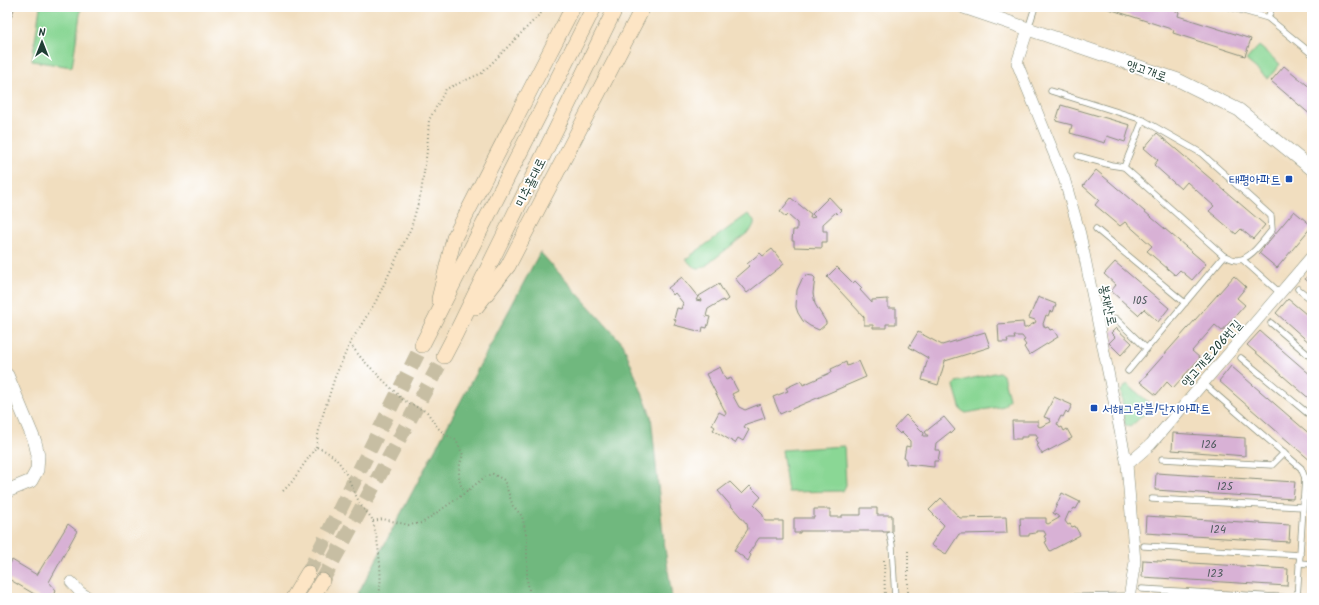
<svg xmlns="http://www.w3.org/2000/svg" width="1319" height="605" font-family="Kalam,'Poor Story',sans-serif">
<rect width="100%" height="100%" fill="#fff"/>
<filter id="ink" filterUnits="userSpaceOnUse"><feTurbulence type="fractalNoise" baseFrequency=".025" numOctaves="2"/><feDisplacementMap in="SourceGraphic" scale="8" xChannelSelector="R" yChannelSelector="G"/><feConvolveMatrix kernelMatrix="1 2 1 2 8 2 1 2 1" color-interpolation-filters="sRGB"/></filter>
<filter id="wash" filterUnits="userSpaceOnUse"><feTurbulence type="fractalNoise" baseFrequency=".012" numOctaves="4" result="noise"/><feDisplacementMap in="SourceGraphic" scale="16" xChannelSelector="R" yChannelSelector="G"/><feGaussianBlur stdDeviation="0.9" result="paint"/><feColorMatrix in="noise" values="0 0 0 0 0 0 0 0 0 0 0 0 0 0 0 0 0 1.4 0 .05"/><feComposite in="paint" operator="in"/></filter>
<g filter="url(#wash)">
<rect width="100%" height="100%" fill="#f1debf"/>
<g fill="#8ad795" stroke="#548a64">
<polygon points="40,7 81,8 72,67 32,61"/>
<polygon points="1259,46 1280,64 1268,79 1246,60"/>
<path d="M748 214 754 220V224L751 230 704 267C695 270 692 266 686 259Z"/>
<polygon points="999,372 1003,375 1009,399 1004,406 966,413 961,410 954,386 956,382"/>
<polygon points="1127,384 1153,406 1130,427 1125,425 1121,391"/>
<polygon points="844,446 846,485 843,491 788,492 782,450"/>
</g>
<polygon fill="#6fb87e" stroke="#477a59" points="540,252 623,344 651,416 663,534 672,598 356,598"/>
<g id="blocks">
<g fill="#d8b1d5">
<polygon points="7,7 15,7 9,22 7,22"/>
<polygon points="1103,7 1164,7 1179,12 1178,16 1251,39 1245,56 1173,33 1174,30"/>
<polygon points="1284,66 1312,89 1312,116 1271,81"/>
<polygon points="1061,105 1130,125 1125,142 1107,136 1105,143 1070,133 1072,125 1056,121"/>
<polygon points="1157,133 1265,225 1253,239 1241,229 1236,234 1209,211 1214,206 1187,182 1181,189 1154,165 1158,160 1144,148"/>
<polygon points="1096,170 1206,264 1192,280 1180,270 1175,275 1147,251 1152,246 1125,222 1120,226 1095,205 1099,200 1083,186"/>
<polygon points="829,197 841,210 837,214 836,212 823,224 823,231 827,231 827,242 822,242 822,248 794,247 794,241 792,241 793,230 797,230 797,223 788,215 786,217 780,212 791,198 811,214 810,218 815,217 812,214"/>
<polygon points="1294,211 1312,226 1277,268 1259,253"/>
<polygon points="772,249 784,264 747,293 735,278 749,266 747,264 760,253 763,256"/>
<polygon points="1115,262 1169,308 1158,322 1144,309 1138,315 1111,291 1116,285 1104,274"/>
<polygon points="837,267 853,283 855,281 862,288 860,290 872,303 872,300 888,299 888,308 896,308 896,324 886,324 886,328 873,328 873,325 864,325 864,317 827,277"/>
<polygon points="1312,270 1312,285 1305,279"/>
<polygon points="806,275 813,276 815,278 813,293 815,304 826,322 826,324 819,330 810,326 803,321 798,313 796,307 797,290 802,279"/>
<polygon points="1234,276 1246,287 1237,298 1245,305 1222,331 1215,325 1192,351 1200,358 1173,388 1167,382 1156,395 1140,382"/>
<polygon points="682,277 698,297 696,300 701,301 699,296 719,284 728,299 724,302 723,300 708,309 706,316 710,317 707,328 703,327 702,332 674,325 676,320 674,319 677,308 681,309 683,303 675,293 673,295 668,288"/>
<polygon points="1038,297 1056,304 1053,312 1050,311 1048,316 1046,315 1043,324 1045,328 1048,327 1050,330 1053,329 1058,337 1029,355 1024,347 1026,345 1023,341 1025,340 1022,336 1014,336 1015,339 1007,339 1008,342 999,342 998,324 1023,322 1024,328 1026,328 1036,322 1035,320 1029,318"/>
<polygon points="1288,299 1312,319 1312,345 1276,313"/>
<polygon points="1116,328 1132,343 1121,355 1109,343 1115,337 1111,333"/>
<polygon points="1260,331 1312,376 1312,401 1247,345"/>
<polygon points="918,332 942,345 985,332 990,347 945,361 938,385 922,380 928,358 909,347"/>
<polygon points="859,361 866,377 780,414 773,397 788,391 786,388 801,381 803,385 832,372 831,369 846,362 847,366"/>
<polygon points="1231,366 1312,436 1312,462 1219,381"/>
<polygon points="720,367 726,380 731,378 738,391 732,394 739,407 745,410 760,404 765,418 746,424 744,427 749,430 743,441 738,438 735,443 713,430 715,427 712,425 719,412 725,415 726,413 706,374"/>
<polygon points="1054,397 1072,405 1068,413 1066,411 1063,417 1061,416 1057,424 1060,428 1062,427 1064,431 1067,429 1072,438 1042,454 1037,445 1039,444 1036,439 1038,438 1036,434 1028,434 1028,437 1021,437 1021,439 1013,439 1012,421 1038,421 1038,426 1040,427 1051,422 1050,419 1044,417"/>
<polygon points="906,415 924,433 923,436 928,436 925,432 944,417 955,430 951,434 950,432 936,443 935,450 940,450 938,461 934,461 934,467 906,464 906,458 904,458 906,446 910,447 910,441 901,432 900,434 894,428"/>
<polygon points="1173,433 1245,438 1245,456 1172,450"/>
<polygon points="1156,473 1295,482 1293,499 1155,490"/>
<polygon points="730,482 742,494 750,486 761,497 754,505 762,513 765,521 783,521 783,540 777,540 777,538 759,538 749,553 751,555 748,561 734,550 748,529 747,524 718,491"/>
<polygon points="1062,493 1080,502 1076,509 1074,508 1071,513 1069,512 1065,521 1068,525 1070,524 1072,527 1075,526 1080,535 1050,551 1045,542 1047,541 1044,536 1046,535 1044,531 1036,531 1036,533 1029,534 1029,536 1021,536 1020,518 1046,518 1046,523 1048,524 1059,518 1058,516 1053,513"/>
<polygon points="941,498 960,518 1006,517 1007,533 959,534 946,554 931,545 944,525 929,510"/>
<polygon points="861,508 877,508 877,515 892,515 892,532 883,532 883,531 800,531 800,533 794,533 794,518 814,518 814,509 830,509 830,517 842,517 842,515 861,515"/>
<polygon points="1146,516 1290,525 1289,542 1145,533"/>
<polygon points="68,524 77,531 49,582 56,590 51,598 41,598 7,578 7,569 12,560 37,575"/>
<polygon points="1143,560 1288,569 1287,586 1142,577"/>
</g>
</g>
</g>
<g filter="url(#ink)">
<use href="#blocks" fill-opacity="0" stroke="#888e7a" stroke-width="1"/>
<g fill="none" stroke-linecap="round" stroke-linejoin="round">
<g stroke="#c7bea3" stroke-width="15" stroke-dasharray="15 8" stroke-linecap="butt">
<polyline points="308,573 422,345"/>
<polyline points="322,581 444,356"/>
</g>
<defs>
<g id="service">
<polyline points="1230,7 1268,18 1312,54"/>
<polyline points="1268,18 1272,7"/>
<polyline points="1028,29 1035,7"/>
<path d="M1051 91 1143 120 1201 153 1271 216 1272 230C1264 239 1250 261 1236 260 1232 260 1228 257 1224 256L1124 167 1111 165 1078 156"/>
<polyline points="1124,167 1143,120"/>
<polyline points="1096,229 1185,303"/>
<polyline points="1243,260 1280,293"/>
<polyline points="1298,289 1312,300"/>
<polyline points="1116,319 1146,348"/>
<polyline points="1271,323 1312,358"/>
<polyline points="1241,358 1312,417"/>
<polyline points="1128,371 1224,256"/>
<polyline points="1203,383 1301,468 1305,478 1297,598"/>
<polyline points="1162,459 1272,465 1284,453"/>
<polyline points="1305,478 1312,479"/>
<polyline points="1152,499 1303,507"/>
<polyline points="1303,500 1312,491"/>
<polyline points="890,535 892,545 895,598"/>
<polyline points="1144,546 1300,555"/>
<polyline points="1299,563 1312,564"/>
<polyline points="1142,589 1295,598"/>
<polyline points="1031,598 1130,596"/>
</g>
<g id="minor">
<polyline points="1028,29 1017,63 1064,178 1080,234 1127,465 1135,562 1129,598"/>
<polyline points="1127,465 1151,444 1312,256"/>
<polyline points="71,582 80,592 89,598"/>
</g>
<g id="tertiary">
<polyline points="964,7 1178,80 1239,110 1312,169"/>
<polyline points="7,375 35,442 38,455 37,470 31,481 7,491"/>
</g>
<g id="secondary">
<polyline points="439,299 454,238 573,7"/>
<polyline points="476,307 508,266 643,7"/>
<polyline points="422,345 594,7"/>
<polyline points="444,356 456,333 616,7"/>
<polyline points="293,598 308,573"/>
<polyline points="312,598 322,581"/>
</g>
</defs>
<use href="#service" stroke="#888e7a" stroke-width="7"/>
<use href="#minor" stroke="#888e7a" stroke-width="12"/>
<use href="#tertiary" stroke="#888e7a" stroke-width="14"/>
<use href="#secondary" stroke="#888e7a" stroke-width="16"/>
<g stroke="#888e7a" stroke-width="2" stroke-dasharray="1 3" stroke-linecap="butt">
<path d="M350 344 362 359 403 400 427 412 438 428 446 435 456 440 463 455C459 463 457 479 462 487 463 489 466 490 467 491"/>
<polyline points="316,447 320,424 335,377 350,343 376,301 411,228 421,193 427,151 429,120 446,89 482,73 541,13 544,7"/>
<path d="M283 491 291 483 316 447C346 457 347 482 361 505 364 511 372 516 373 522 378 539 384 582 378 598"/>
<polyline points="373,521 383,519 409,525 422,523 465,493 486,476 493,474 504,480 513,506 522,516 527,538 527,580 529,589 529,598"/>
<polyline points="908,551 908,598"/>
<polyline points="884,560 885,598"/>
</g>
<use href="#service" stroke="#fff" stroke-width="5.5"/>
<use href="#minor" stroke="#fff" stroke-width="11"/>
<use href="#tertiary" stroke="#fff" stroke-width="13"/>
<use href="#secondary" stroke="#fde5c5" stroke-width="15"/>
</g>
</g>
<g fill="#1a4fb4" stroke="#fff" stroke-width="1.5">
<rect x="1285" y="175" width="8" height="8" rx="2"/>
<rect x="1090" y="404" width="8" height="8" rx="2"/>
</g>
<g text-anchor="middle" stroke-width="3.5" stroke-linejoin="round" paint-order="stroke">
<g font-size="11" fill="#4d5a5c">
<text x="1140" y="304">105</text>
<text x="1209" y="448">126</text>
<text x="1225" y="490">125</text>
<text x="1218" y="533">124</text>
<text x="1215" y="577">123</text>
</g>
<g font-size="13" fill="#1f3d34" stroke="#fff">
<text transform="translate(1147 70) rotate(19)" y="5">앵고개로</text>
<text transform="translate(530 182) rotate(-64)" y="5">미추홀대로</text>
<text transform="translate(1109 305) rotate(78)" y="5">봉재산로</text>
<text transform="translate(1211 353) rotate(-49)" y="5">앵고개로206번길</text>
</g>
<g font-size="13" fill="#164399" stroke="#fff" text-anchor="end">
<text x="1281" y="184">태평아파트</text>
<text x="1102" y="413" text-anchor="start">서해그랑블1단지아파트</text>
</g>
</g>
<rect width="1319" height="605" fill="none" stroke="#fff" stroke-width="24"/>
<g transform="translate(42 42)" stroke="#ffffff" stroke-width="3" paint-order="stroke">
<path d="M0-3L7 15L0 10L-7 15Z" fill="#1f3d34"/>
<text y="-6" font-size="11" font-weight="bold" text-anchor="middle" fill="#1f3d34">N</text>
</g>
</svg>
